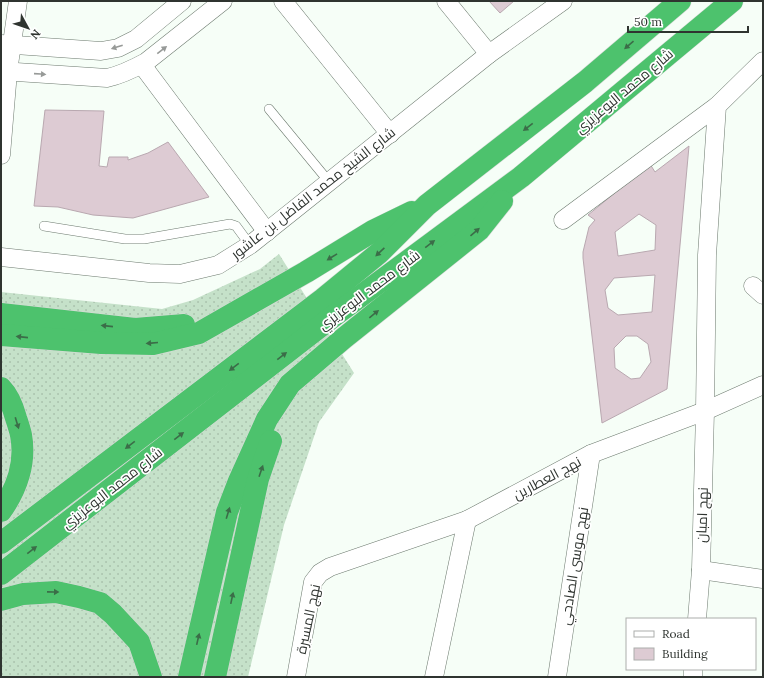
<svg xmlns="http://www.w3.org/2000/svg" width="764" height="678" font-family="Lora,Cairo,serif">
<defs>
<pattern id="grass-dots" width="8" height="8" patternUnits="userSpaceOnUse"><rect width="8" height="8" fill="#c5e1c9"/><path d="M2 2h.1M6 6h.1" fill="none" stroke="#aac2ad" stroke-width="1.8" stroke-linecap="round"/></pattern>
</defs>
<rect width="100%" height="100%" fill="#f6fef7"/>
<polygon fill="url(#grass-dots)" points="279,254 354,373 319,422 284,525 248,677 1,677 1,292 162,309 193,300 260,269"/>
<g fill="#ddcbd3" stroke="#b9a8b0" fill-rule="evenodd">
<polygon points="489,1 514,1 500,13"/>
<polygon points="45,110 104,111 99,166 107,167 109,157 128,157 128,160 148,153 168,142 209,197 133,218 93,215 58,207 34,206"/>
<path d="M689 146 667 389 602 423 583 258V252L589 227 595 220 588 215 650 164 655 172ZM639 214 656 225 655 250 618 256 615 232ZM655 275 652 312 618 315 608 308 605 290 614 278ZM626 336H637L648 344 651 362 640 378 631 379 615 368 614 348Z"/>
</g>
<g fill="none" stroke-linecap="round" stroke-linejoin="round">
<defs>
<g id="lane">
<polyline points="269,109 330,183"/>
<polyline points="44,226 125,239 144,239 230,224 236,226 250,245"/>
</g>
<g id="street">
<polyline points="283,1 390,134"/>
<polyline points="446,1 489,54"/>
<polyline points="1,44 101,51 118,48 136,39 182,1"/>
<polyline points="142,65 267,232"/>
<path d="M1 71 107 78C121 75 133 69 146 62L223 1"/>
<polyline points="1,155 8,72 18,1"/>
<polyline points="563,220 717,106"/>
<polyline points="1,257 149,273 180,274 218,265 250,245 489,54 563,1"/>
<polyline points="753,286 763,295"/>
<polyline points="701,570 763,579"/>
<polyline points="697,619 701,570 705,411 707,255 717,106 763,61"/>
<polyline points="296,677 313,582 320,573 330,567 467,520 591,454 705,411 763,385"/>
<polyline points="434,677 467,520"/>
<polyline points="557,677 591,454"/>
<polyline points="693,677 693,669"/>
</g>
<g id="highway">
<polyline points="1,314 135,329 184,325"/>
<polyline points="1,335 101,343 153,344 199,333 306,272 373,231 412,212"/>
<path d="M1 388C9 396 13 407 16 418 18 424 20 430 21 435 26 462 17 489 1 511"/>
<polyline points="1,543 323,299 379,253 427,205 585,82 680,1"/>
<polyline points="1,574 335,315 521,177 732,1"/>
<polyline points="1,600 23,594 56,592 79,597 100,603 113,614 139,642 151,677"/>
<polyline points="189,677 227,512 239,481 267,419 290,384 344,338 479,230 502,201"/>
<polyline points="215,677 258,479 271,441"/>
</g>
</defs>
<use href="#lane" stroke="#6d7a6f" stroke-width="10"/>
<use href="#street" stroke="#6d7a6f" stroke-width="19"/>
<use href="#highway" stroke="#dadada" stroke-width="23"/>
<use href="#lane" stroke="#fff" stroke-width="9"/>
<use href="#street" stroke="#fff" stroke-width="18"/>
<use href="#highway" stroke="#4dc26d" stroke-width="22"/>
</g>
<defs><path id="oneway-solid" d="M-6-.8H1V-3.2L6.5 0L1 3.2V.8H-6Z"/></defs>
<g fill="#3b6d48">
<use href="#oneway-solid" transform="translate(629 45) rotate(139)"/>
<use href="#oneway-solid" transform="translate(528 127) rotate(142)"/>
<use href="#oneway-solid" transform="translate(475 232) rotate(-41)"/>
<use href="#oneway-solid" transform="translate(430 244) rotate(-37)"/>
<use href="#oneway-solid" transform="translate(380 252) rotate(137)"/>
<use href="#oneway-solid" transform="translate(332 257) rotate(148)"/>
<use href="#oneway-solid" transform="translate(374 314) rotate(-39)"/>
<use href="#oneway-solid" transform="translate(107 326) rotate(-174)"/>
<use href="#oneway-solid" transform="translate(22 337) rotate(-174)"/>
<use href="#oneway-solid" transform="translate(152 343) rotate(175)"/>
<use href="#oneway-solid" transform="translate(282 356) rotate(-38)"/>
<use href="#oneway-solid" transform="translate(234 367) rotate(143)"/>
<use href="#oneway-solid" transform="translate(17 423) rotate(73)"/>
<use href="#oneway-solid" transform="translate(179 436) rotate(-38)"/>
<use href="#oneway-solid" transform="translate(130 445) rotate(143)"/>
<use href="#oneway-solid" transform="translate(261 471) rotate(-71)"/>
<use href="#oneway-solid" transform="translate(228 513) rotate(-73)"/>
<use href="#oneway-solid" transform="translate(32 550) rotate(-38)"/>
<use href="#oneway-solid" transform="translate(53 592) rotate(1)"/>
<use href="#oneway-solid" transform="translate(232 598) rotate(-78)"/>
<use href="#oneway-solid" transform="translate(198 639) rotate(-77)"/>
</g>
<g fill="#979a98">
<use href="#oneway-solid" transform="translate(117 47) rotate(162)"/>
<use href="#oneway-solid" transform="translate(162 50) rotate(-38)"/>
<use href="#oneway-solid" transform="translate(40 74) rotate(4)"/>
</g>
<g text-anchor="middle" stroke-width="3.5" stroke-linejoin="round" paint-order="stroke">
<g font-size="14" fill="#2f3430" stroke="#fff">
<text transform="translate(624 91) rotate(-40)" y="5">شارع محمد البوعزيزي</text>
<text transform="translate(313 193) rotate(-38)" y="5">شارع الشيخ محمد الفاضل بن عاشور</text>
<text transform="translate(369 290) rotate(-37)" y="5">شارع محمد البوعزيزي</text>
<text transform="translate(547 478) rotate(-28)" y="5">نهج العطارين</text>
<text transform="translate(112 488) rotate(-38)" y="5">شارع محمد البوعزيزي</text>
<text transform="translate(702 515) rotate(-88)" y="5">نهج امبان</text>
<text transform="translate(574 566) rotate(-81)" y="5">نهج موسى الصادحي</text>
<text transform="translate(308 619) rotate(-78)" y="5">نهج المسيرة</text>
</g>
</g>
<rect width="764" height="678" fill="none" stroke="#2f3430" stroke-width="4"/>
<rect x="626" y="618" width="130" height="52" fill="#ffffff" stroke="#acaeac"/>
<rect x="634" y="631" width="20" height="6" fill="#ffffff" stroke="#acaeac"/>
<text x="662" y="638" font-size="12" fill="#2f3430">Road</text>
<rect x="634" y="648" width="20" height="12" fill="#ddcbd3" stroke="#acaeac"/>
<text x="662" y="658" font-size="12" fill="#2f3430">Building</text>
<g transform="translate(28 28) rotate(130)" stroke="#ffffff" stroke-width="3" paint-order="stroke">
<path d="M0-3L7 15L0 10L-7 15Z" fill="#2f3430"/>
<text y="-6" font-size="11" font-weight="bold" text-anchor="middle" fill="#2f3430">N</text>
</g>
<path d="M628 26v6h120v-6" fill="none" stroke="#2f3430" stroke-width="2"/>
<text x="634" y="26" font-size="12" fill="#2f3430" stroke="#ffffff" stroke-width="3" paint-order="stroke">50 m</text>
</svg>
